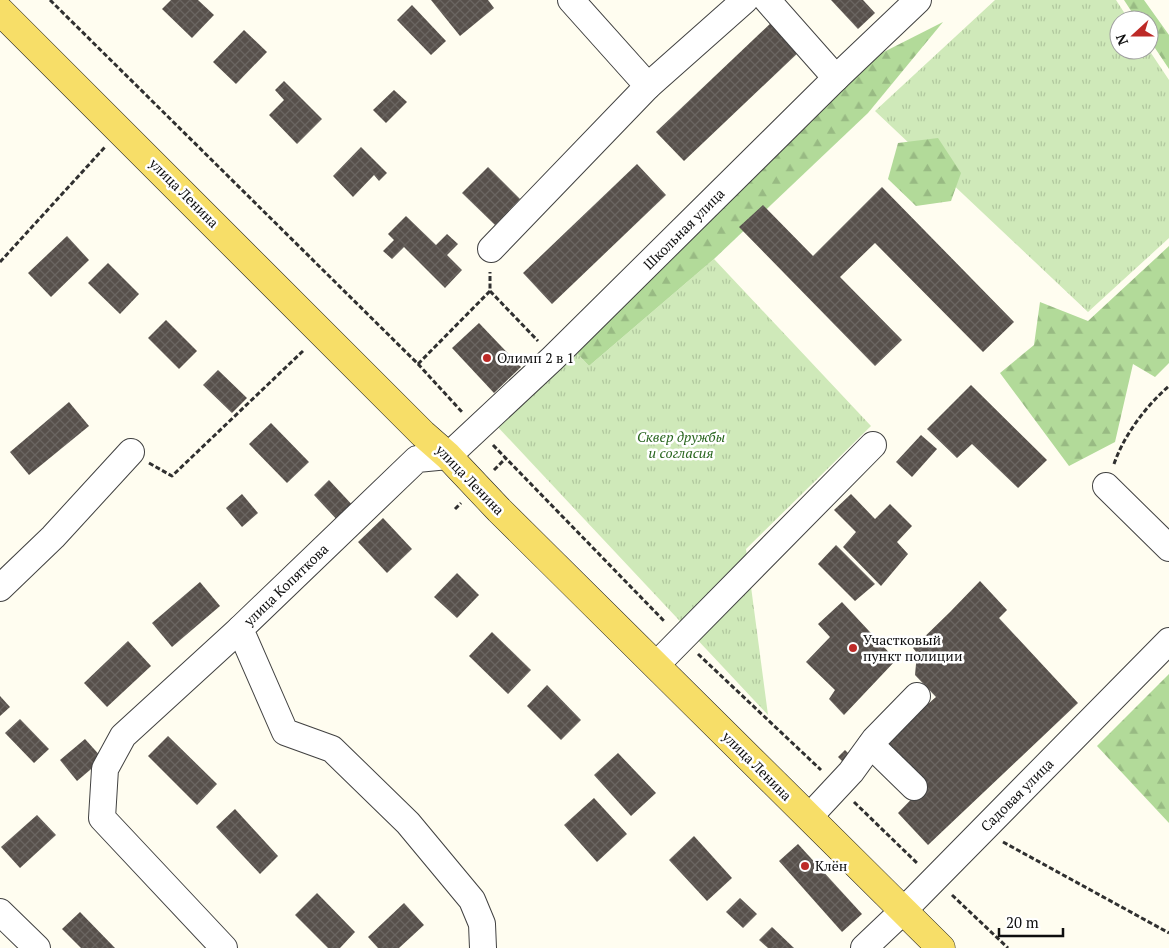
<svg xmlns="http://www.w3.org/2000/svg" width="1169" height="948" font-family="'PT Serif',serif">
<defs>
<pattern id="grass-tufts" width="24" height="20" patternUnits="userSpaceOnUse" patternTransform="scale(1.25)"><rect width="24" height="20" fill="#cfe9b9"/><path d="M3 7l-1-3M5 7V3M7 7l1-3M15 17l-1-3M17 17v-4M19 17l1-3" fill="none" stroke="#b1c79e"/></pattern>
<pattern id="forest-firs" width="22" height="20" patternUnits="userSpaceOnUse" patternTransform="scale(1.25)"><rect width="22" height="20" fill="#b2da99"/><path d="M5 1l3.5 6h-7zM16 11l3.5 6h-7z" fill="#98ba83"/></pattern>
<pattern id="building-cross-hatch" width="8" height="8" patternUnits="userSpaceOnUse" patternTransform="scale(1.25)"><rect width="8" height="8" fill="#57504b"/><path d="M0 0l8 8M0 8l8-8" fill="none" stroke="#6a6561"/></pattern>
</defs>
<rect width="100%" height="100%" fill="#fffdf0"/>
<g fill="url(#grass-tufts)">
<polygon points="995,0 1116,0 1129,20 1119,20 1119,50 1149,50 1169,80 1169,238 1088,312 875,111"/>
<polygon points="714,259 871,426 746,549 768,715 495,424 573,349 589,366"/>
</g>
<g fill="url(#forest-firs)">
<polygon points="1124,0 1144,0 1169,35 1169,69 1149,39 1149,20 1137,20"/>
<polygon points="943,22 868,113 714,259 589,366 573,349 862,63"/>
<polygon points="938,138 961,173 951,201 916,206 888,179 898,143"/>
<polygon points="1169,246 1169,363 1155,377 1133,364 1115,442 1069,466 1000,373 1034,345 1040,302 1088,321"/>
<polygon points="1169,674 1169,823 1097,746"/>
</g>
<g fill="url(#building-cross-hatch)">
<polygon points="171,0 198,0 214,15 192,38 162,9"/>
<polygon points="431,0 488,0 494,8 460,36"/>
<polygon points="831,0 863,0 875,13 858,29"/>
<polygon points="412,5 446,41 431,55 397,20"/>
<polygon points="773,21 801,50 684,161 656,132"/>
<polygon points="244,30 267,52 236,84 213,62"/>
<polygon points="284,81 322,119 297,144 269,115 284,100 275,90"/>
<polygon points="394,90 407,102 386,123 373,110"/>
<polygon points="361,147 387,173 379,181 374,175 353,197 333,176"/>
<polygon points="637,164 666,195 552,304 523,273"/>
<polygon points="488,167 520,199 495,225 462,193"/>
<polygon points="882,187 1014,322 983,352 875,243 840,277 902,340 875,366 739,227 763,205 813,256"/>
<polygon points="406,216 436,245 447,234 458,244 447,255 462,270 445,288 404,247 392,259 383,251 394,240 388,234"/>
<polygon points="67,236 89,260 51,297 28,273"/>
<polygon points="108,263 139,294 120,314 88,283"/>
<polygon points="166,320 197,351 179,369 148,338"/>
<polygon points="479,323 521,367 494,393 452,348"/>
<polygon points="218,370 247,398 232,413 203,385"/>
<polygon points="971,385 1047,460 1018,488 972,444 957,458 927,429"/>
<polygon points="69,402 89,426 29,475 10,452"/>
<polygon points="271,423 309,462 287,483 249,444"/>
<polygon points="921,435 937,449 912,477 896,462"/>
<polygon points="329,480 356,509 340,523 314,495"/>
<polygon points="242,494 258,513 242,527 226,508"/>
<polygon points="851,494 875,519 890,504 912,526 897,542 908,554 881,586 843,547 856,532 834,510"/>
<polygon points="383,518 412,549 387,573 358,542"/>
<polygon points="836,545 875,584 855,601 818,564"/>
<polygon points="457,573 479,595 457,618 434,597"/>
<polygon points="980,581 1007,610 999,618 1078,703 928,845 898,813 925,785 884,742 936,697 915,675 917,653 913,648 950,612"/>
<polygon points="200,582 220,606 172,647 152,623"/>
<polygon points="842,602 896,660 844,715 829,699 835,690 806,662 830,637 818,624"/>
<polygon points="492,632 531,670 508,694 469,656"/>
<polygon points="128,641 151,666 107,707 84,683"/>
<polygon points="547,685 581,720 561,740 527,706"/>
<polygon points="0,696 10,707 0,716"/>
<polygon points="20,719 49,749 34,763 5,733"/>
<polygon points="168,736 217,784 197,805 148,756"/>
<polygon points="85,739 103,759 77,781 60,760"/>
<polygon points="845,750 850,755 843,762 838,757"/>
<polygon points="618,753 656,793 631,816 594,775"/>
<polygon points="594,798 627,834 597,862 564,825"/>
<polygon points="235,809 278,856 260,874 216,827"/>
<polygon points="37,815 56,835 20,868 1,847"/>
<polygon points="694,836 732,878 707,901 669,860"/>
<polygon points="798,844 862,914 842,932 779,861"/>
<polygon points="317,893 355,932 340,948 328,948 295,915"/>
<polygon points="740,898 757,914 743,928 726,912"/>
<polygon points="404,903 424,925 399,948 378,948 368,937"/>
<polygon points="80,912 115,948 81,948 62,929"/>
<polygon points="772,927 794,948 768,948 759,940"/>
</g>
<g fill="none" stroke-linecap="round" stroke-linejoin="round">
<defs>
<g id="minor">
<polyline points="571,0 648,86"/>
<polyline points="767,0 836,78"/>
<polyline points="491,249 648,86 745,0"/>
<polyline points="1106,486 1169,548"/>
<polyline points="0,588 53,537 131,452"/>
<polyline points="656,665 873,445"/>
<polyline points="871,745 914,787"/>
<polyline points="809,817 851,772 875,739 917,696"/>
<polyline points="0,912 37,948"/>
<polyline points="224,948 102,818 105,769 123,736 240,629"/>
<polyline points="483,948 482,924 472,900 408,823 332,749 285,732 240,629 417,459 448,456 553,358 836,78 918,0"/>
<polyline points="864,948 903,911 1169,641"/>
</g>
<polyline id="major" points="0,11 423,434 448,456 499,510 941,948"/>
</defs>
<use href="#minor" stroke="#414141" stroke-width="28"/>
<use href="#major" stroke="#1f1f1f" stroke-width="29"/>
<g stroke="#303030" stroke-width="3" stroke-dasharray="5 2.5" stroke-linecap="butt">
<polyline points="50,0 418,364 462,412"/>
<polyline points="0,262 105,147"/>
<polyline points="490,291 538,341"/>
<polyline points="418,364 490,291 490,272"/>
<polyline points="493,445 665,622"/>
<polyline points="149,463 172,476 304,350"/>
<path d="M1114 464C1124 435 1146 406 1169 386"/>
<polyline points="494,470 506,458"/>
<polyline points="455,509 461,503"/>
<polyline points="698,654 821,770"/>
<polyline points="854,802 918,864"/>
<polyline points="1003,842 1169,933"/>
<polyline points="952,895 1008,948"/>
</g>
<use href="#minor" stroke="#fff" stroke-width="26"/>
<use href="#major" stroke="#f7de68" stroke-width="28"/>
</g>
<g fill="#bd2a27" stroke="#fff" stroke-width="2">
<circle cx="487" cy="358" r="5"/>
<circle cx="853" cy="648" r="5"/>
<circle cx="805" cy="866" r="5"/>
</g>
<g text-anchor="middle" stroke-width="5" stroke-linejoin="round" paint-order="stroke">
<g font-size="14" fill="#0e0e0e" stroke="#fff">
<text transform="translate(184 193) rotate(45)" y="5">улица Ленина</text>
<text transform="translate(684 229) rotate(-45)" y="5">Школьная улица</text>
<text transform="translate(470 480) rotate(46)" y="5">улица Ленина</text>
<text transform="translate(286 585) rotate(-44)" y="5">улица Копяткова</text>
<text transform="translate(757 766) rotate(45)" y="5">улица Ленина</text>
<text transform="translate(1017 795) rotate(-45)" y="5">Садовая улица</text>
</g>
<g font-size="14" fill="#0e0e0e" stroke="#fff" text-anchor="start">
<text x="497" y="363">Олимп 2 в 1</text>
<text x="863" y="645">Участковый<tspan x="863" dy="16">пункт полиции</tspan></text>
<text x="815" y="871">Клён</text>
</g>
<g font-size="14" font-style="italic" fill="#29661f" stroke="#fff">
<text x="681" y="442">Сквер дружбы<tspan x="681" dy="16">и согласия</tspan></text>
</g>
</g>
<g transform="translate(1134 35) rotate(249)"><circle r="24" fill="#ffffff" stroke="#9f9f9f"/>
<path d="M0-4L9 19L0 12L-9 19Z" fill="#bd2a27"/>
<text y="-8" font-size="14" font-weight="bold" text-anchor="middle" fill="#0e0e0e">N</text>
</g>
<path d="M999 928v8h64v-8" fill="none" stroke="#0e0e0e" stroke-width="2.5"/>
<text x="1006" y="928" font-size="15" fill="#0e0e0e" stroke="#ffffff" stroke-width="4" paint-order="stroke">20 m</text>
</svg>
